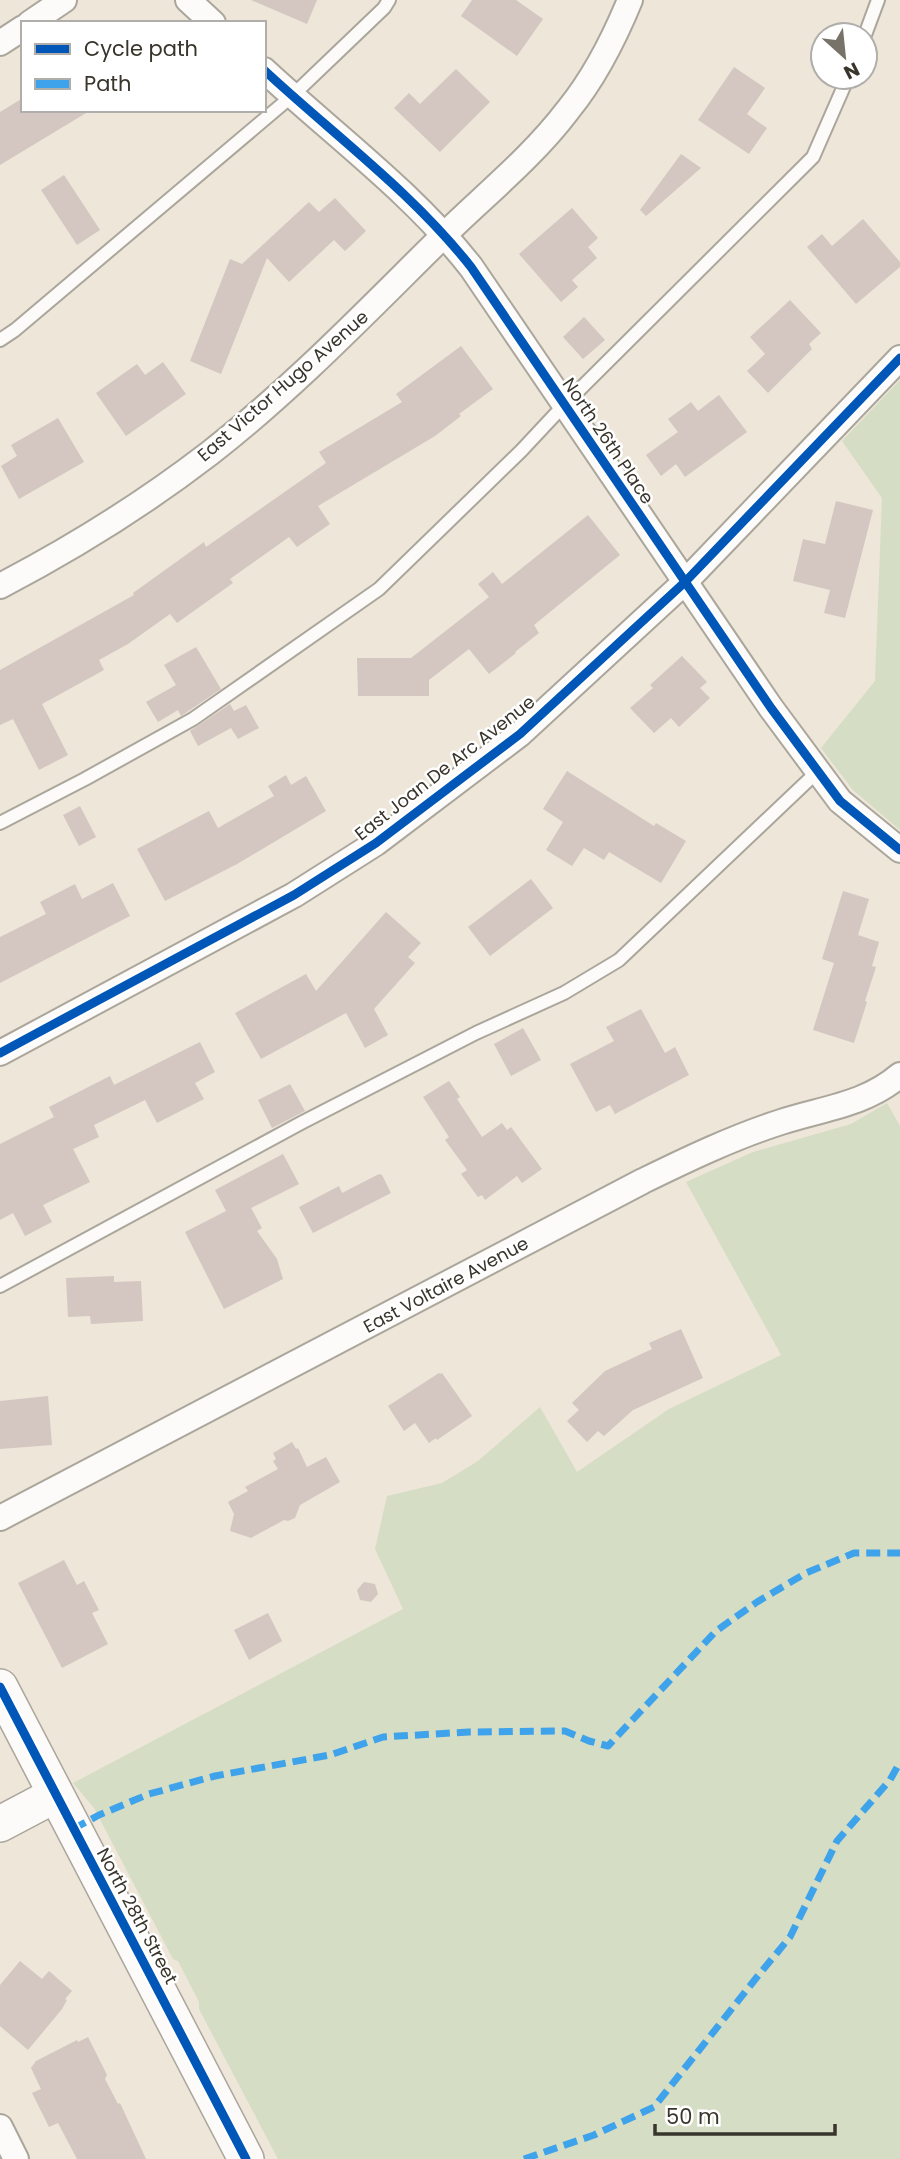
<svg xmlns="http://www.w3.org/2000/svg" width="900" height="2159" font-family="Poppins,sans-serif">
<rect width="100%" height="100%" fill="#ede6d9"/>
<g fill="#d5ddc5">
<polygon points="900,380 900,830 853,790 821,748 875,681 882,498 842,441"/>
<polygon points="887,1103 900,1126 900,2159 278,2159 199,2009 199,2002 178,1961 173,1959 94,1808 73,1783 403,1609 375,1549 387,1496 442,1483 478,1461 540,1407 577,1472 669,1409 781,1355 686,1182 753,1152 851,1124"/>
</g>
<g fill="#d4c7c1">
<polygon points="251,0 317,0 307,24"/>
<polygon points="472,0 516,0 543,19 517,56 461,16"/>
<polygon points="734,67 765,88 747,114 767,128 749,154 698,120"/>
<polygon points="456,69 490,102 440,152 394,108 409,93 420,104"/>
<polygon points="23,98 23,110 91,110 0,165 0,112"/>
<polygon points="681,154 701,168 646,216 640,210"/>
<polygon points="64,175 100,230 77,245 41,190"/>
<polygon points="335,198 366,231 345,251 334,240 289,282 267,258 221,374 190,361 230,259 242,264 309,202 319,212"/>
<polygon points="572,208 598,238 588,247 597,258 572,280 578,287 561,302 519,254"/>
<polygon points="863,219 900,262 900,267 856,304 807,247 822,234 832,246"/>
<polygon points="790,300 821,333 809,344 812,349 768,393 747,371 765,354 750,337"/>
<polygon points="584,317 605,340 583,359 563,337"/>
<polygon points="461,346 493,389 459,414 461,416 435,436 318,506 330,524 297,547 289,537 230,579 233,583 177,623 170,614 128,644 99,660 104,670 42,704 68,755 39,770 13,719 0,725 0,670 134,595 133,593 204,542 206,547 326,463 319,452 402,402 396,394"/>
<polygon points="163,362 186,394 126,436 96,393 137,364 145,375"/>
<polygon points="719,395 747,432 685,477 676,464 661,476 646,455 678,432 668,419 691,402 698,411"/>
<polygon points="58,418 84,462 19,499 1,466 17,456 11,445"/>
<polygon points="836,501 873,510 845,618 824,613 830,590 793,581 803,539 825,544"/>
<polygon points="588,515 620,555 534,625 539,633 515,652 516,653 489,674 469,649 429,680 429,696 358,696 357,658 411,658 489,597 478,584 493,572 502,584"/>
<polygon points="196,647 221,689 181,716 178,710 158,722 146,702 176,685 164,665"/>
<polygon points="682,656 707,682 700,688 710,698 679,727 671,718 654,733 630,708 653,688 650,685"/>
<polygon points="230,704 234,711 246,705 259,728 238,739 231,728 198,746 190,731"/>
<polygon points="567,771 654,826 656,823 686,841 661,883 609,852 604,860 584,848 572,866 546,850 563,822 543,809"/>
<polygon points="286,775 291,785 306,776 326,811 237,864 165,901 137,849 209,811 218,828 274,796 268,786"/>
<polygon points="80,806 96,837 79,846 63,815"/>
<polygon points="531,879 553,908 490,956 468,927"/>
<polygon points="113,883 130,916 0,983 0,937 46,914 40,902 75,884 82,899"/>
<polygon points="843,891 869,899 858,935 879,942 872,966 876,967 865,1001 867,1002 854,1043 813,1030 834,963 822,959"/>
<polygon points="386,912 421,943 408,957 415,963 374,1009 388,1035 365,1048 346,1013 261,1059 235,1013 306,974 316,991"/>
<polygon points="641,1009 665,1053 675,1047 689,1075 615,1114 610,1105 596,1112 570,1064 614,1041 606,1027"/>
<polygon points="523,1028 541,1060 511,1076 494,1044"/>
<polygon points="200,1042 215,1072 195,1083 204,1099 157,1123 145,1100 94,1125 99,1137 73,1149 90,1182 43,1205 52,1222 25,1236 13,1213 0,1220 0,1144 54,1117 49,1107 110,1076 114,1085"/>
<polygon points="449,1081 460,1097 457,1099 482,1137 502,1123 507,1130 511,1127 542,1169 522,1183 517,1176 485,1200 482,1195 478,1197 461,1174 467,1170 445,1140 449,1137 423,1097"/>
<polygon points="290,1084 305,1111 272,1128 258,1100"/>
<polygon points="283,1154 299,1184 251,1208 262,1228 257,1231 277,1259 283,1279 224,1309 185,1232 226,1211 215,1190"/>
<polygon points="379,1174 382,1175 391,1193 313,1233 299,1207 339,1186 342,1193"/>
<polygon points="114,1276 114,1282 141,1281 143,1321 91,1324 90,1316 68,1317 66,1278"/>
<polygon points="681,1329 703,1378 633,1410 604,1436 598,1431 587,1442 567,1421 579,1410 572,1403 605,1371 652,1349 649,1343"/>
<polygon points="439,1373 440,1374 442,1373 472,1416 437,1440 436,1438 429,1443 415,1423 404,1431 388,1406"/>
<polygon points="48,1396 52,1445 0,1449 0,1401"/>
<polygon points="292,1442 296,1449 298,1448 307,1467 326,1457 340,1482 300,1505 295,1518 288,1521 284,1520 251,1538 230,1531 234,1514 228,1502 248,1491 245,1487 278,1469 273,1461 276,1459 273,1453"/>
<polygon points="64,1560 77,1585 84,1581 99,1610 92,1613 108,1644 62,1668 18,1583"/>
<polygon points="364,1582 375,1584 378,1594 371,1602 360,1600 357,1590"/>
<polygon points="268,1613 282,1641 249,1660 234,1630"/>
<polygon points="20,1961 42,1979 49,1971 72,1991 65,1999 67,2000 62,2009 28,2050 0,2026 0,1985"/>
<polygon points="88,2037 107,2075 105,2079 118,2104 120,2103 146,2159 77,2159 58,2123 49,2127 32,2093 41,2089 31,2068 36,2061 77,2040 78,2042"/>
</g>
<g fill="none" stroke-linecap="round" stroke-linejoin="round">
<defs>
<g id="lane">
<polyline points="865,35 878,0"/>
<polyline points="0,340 15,330 292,96 384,8 389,0"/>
<polyline points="0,823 85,779 193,719 379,589 521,451 564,405 813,157 848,77"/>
<polyline points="0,1286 301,1123 476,1033 564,993 619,960 817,772"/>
</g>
<g id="street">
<polyline points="188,0 213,23"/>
<polyline points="30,23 64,0"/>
<polyline points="0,43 23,28"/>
<path d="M264 70C334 135 412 192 471 267L771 708 840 801 900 850"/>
<path d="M0 586C73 548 145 503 210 453 292 389 364 314 438 241 481 198 531 159 568 110 595 77 614 39 630 0"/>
<polyline points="0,1053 294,895 376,843 520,734 685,582 900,358"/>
<path d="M0 1518 643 1181C688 1159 734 1137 781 1122 824 1108 865 1105 900 1075"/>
<polyline points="0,2127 16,2159"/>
</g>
<g id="secondary">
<polyline points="0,1687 246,2159"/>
<polyline points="0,1824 55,1795"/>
</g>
</defs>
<use href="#lane" stroke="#aba69b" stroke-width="16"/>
<use href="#street" stroke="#aba69b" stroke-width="28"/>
<use href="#secondary" stroke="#aba69b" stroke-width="38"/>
<use href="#lane" stroke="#fcfbf9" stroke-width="12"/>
<use href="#street" stroke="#fcfbf9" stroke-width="24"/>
<use href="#secondary" stroke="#fcfbf9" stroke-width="35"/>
<g stroke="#3fa3eb" stroke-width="7" stroke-dasharray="14 7" stroke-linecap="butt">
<polyline points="73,1829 99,1815 149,1794 215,1776 330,1755 383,1737 469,1732 565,1731 589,1741 608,1746 716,1631 757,1602 806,1573 854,1553 900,1553"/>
<polyline points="524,2159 594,2135 654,2107 757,1977 790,1937 837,1841 890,1780 900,1762"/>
</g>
<defs>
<g id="cycleway">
<path d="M264 70C334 135 412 192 471 267L771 708 840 801 900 850"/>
<polyline points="0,1053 294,895 376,843 520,734 685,582 900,358"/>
<polyline points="0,1687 246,2159"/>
</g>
</defs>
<use href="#cycleway" stroke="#fff" stroke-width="13"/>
<use href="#cycleway" stroke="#0057b8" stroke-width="9"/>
</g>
<g text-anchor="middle" stroke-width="5" stroke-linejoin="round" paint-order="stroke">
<g font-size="18" fill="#39352c" stroke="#fff">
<text transform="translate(283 386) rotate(-41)" y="6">East Victor Hugo Avenue</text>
<text transform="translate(608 441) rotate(56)" y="6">North 26th Place</text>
<text transform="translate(445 768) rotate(-38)" y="6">East Joan De Arc Avenue</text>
<text transform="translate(446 1285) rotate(-28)" y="6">East Voltaire Avenue</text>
<text transform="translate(137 1916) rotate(62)" y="6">North 28th Street</text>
</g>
</g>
<rect x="21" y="21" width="245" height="91" fill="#ffffff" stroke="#b0aeab" stroke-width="2"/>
<rect x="35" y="44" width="35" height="10" fill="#0057b8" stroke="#b0aeab" stroke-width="2"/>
<text x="84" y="56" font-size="21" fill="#39352c">Cycle path</text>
<rect x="35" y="79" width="35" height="10" fill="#3fa3eb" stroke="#b0aeab" stroke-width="2"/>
<text x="84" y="91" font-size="21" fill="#39352c">Path</text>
<g transform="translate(844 56) rotate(153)"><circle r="33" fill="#ffffff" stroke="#b0aeab" stroke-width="2"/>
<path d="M0-5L12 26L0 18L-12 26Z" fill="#787369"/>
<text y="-10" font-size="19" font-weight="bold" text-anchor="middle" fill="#39352c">N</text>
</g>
<path d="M655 2124v10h180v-10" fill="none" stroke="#39352c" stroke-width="3.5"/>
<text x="666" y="2124" font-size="21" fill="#39352c" stroke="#ffffff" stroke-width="5" paint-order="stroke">50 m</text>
</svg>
